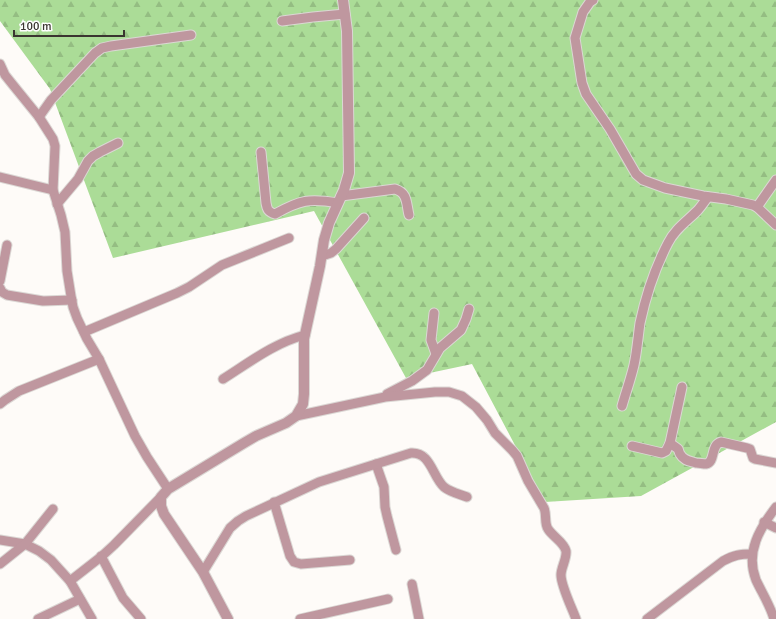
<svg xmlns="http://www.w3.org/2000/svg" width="776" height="619" font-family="Signika,sans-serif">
<defs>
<pattern id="forest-firs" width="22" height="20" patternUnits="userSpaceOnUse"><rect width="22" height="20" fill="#abdc97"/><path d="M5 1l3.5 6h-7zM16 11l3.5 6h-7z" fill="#94bd82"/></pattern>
</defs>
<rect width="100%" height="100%" fill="#fefbf8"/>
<polygon fill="url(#forest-firs)" points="0,0 776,0 776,422 641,496 545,502 472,364 406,378 314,211 113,258 50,89 0,21"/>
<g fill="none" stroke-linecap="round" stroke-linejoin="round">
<defs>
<g id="minor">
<polyline points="593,0 590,2 583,12 575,38 582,83 586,94 610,129 636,174 643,180 665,188 703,196 726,199 753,205 757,207 776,225"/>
<polyline points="282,21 313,17 345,14"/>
<polyline points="0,64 5,75 13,85 39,117 53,139 55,146 53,190 61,215 65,232 67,271 71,296 73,307 77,318 87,339 99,359 135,436 147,457 168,489"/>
<polyline points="39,117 51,100 95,53 102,48 111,46 191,35"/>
<path d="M261 152 266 203C267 209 268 212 275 214 300 200 309 198 338 203"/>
<polyline points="0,177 53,190"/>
<path d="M341 196 395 189C408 193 406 203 409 215"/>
<polyline points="57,204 78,179 88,161 93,156 100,152 118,143"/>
<polyline points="757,207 776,180"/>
<polyline points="322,256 331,253 336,249 364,218"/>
<polyline points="0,281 7,245"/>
<polyline points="0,288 2,292 7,295 43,301 72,300"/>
<polyline points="434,313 431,340 436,354"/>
<polyline points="84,332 177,293 189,287 222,265 289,238"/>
<path d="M223 379C250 362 274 343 305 335"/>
<polyline points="387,394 412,381 427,370 440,348 461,330 466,319 469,309"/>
<polyline points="0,404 5,400 19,391 99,359"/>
<path d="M622 406C626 392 631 378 634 365 637 351 638 337 640 323 646 295 655 268 668 243 675 229 686 222 697 211 701 207 704 202 708 197"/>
<path d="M296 416 385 397 435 392H449L462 396 476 407 487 420 495 433 512 450 517 456 528 481 544 508C547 515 544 523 548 529 553 537 564 542 566 551 567 559 561 567 561 575 561 586 572 608 576 619"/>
<path d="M670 443C672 445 676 447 678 449 679 450 679 453 680 454 684 461 690 461 696 463 699 463 703 464 706 464 716 462 710 445 721 442L747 448 750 449 753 458 755 459 776 463"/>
<polyline points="632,446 662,453 666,451 670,443 682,387"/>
<polyline points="376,464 384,487 385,507 387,516 396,550"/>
<polyline points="274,502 290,556 294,562 301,564 350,560"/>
<polyline points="764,522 776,528"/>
<polyline points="0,540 25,544 39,551 51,560 70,581 92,619"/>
<polyline points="101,556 123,598 141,619"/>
<polyline points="0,564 25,544 53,509"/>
<path d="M203 572 230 528 238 521 246 516 319 482 411 453C431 452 432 476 444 487 450 492 459 494 467 497"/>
<polyline points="70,581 102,556 114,545 161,497"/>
<polyline points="412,584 419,619"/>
<polyline points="38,619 80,599"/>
<polyline points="300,619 388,599"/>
<path d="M647 619 723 561C734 555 740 554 752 554"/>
<path d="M774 619C770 605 762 593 756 580 745 552 760 528 776 507"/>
</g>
<polyline id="tertiary" points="228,619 203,572 164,514 161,506 161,497 168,489 244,443 256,436 286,423 296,416 303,404 304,394 304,339 320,266 324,240 329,223 344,190 349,173 347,31 343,0"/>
</defs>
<use href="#minor" stroke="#dbd7d4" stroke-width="11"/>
<use href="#tertiary" stroke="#dbd7d4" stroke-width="12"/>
<use href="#minor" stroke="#bf979f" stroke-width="9"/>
<use href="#tertiary" stroke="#bf979f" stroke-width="10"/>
</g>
<path d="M14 30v6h110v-6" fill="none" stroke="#3a3530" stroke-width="2"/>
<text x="20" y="30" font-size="12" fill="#3a3530" stroke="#ffffff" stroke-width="3" paint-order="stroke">100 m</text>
</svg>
